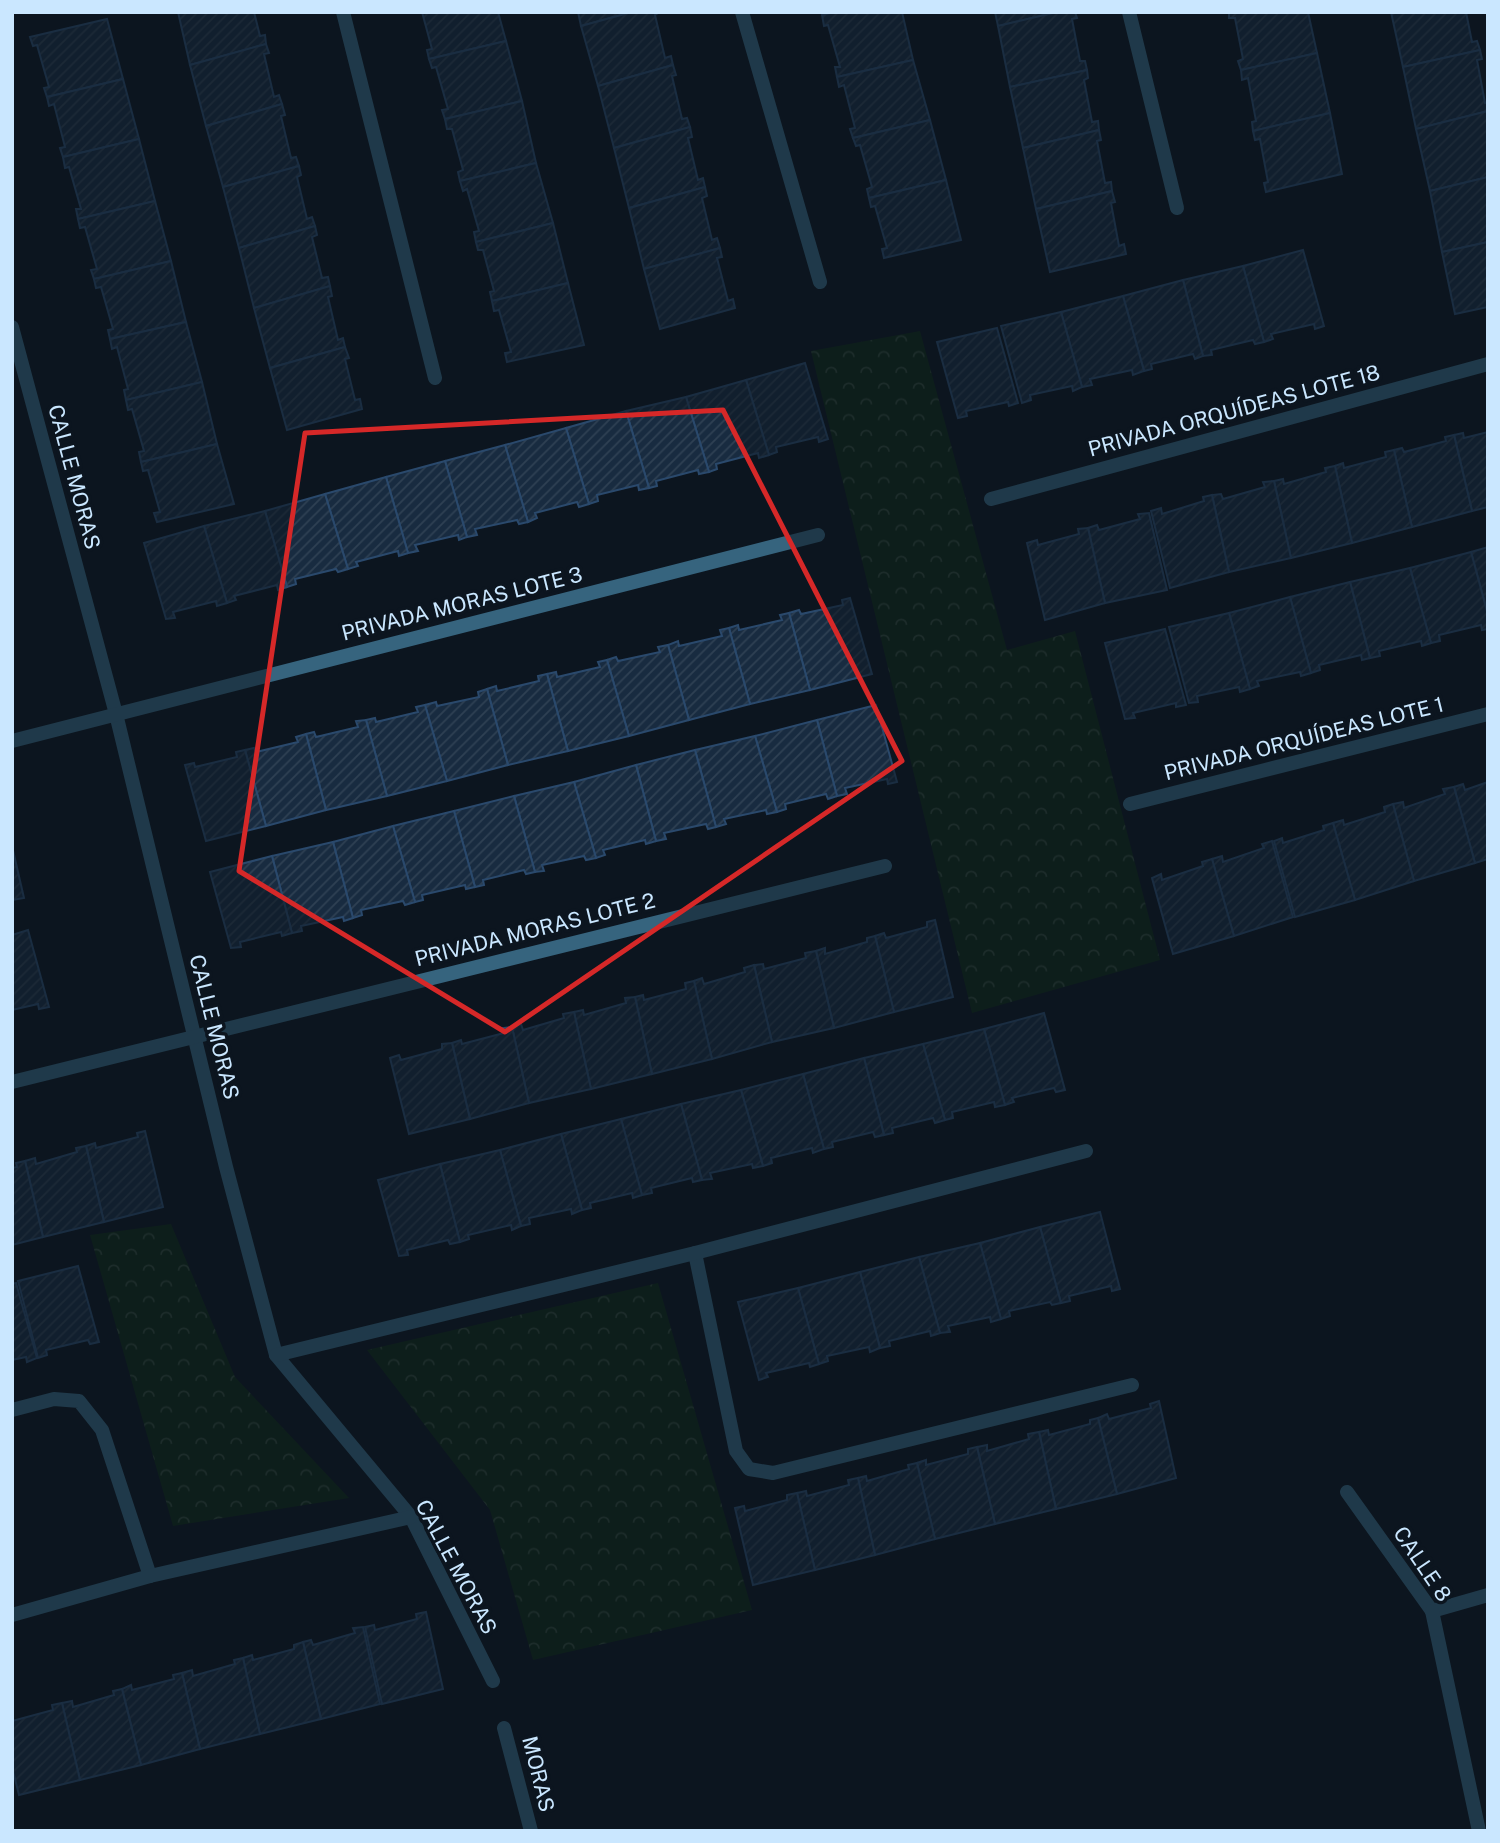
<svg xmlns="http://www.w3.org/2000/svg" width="1500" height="1843" font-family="'Public Sans',sans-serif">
<defs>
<pattern id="forest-crowns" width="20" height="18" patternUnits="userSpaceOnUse" patternTransform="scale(1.75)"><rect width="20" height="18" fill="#0f2917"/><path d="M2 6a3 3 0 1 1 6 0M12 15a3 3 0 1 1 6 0" fill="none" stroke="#31483a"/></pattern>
<pattern id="building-hatch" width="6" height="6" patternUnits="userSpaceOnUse" patternTransform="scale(1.75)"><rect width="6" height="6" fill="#182b40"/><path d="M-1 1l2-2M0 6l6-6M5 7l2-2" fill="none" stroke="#2e4053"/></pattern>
</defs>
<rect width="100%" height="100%" fill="#0c151f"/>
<g fill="url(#forest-crowns)">
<polygon points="920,331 1007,650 1075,631 1160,960 972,1013 811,351"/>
<polygon points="171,1224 235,1377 349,1498 173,1526 90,1235"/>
<polygon points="658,1283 752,1610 533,1660 490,1510 367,1350"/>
</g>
<g fill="url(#building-hatch)" stroke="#2a496c" stroke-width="2">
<polygon points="178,12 254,12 260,36 265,35 266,44 190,65"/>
<polygon points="422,12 498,12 506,41 429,59 427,50 432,49"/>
<polygon points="578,12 632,12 581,26"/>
<polygon points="632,12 660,12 655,15 665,58 671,56 673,65 598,86 581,26"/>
<polygon points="834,12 902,12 913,60 837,77 835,67 840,67 828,25 824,26 822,15"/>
<polygon points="995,12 1057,12 998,26"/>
<polygon points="1057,12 1075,12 1077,18 1072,19 1080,61 1085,61 1087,70 1010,87 998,26"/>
<polygon points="1229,12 1308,12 1317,53 1241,70 1238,61 1243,59 1235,18 1229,18"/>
<polygon points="1391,12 1466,12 1472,42 1477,41 1480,50 1403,67"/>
<polygon points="107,19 123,79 47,97 44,88 49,87 37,45 33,46 30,37"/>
<polygon points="506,41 522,101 445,119 442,110 448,109 436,67 432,68 429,59"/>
<polygon points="266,44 269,53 264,54 274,97 279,95 282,104 206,126 190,65"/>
<polygon points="1480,50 1482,59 1477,60 1485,103 1488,102 1488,111 1416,129 1403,67"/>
<polygon points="1317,53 1330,113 1253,131 1252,122 1256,121 1248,78 1242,80 1241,70"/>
<polygon points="913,60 930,120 853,138 850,129 855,128 844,85 839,87 837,77"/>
<polygon points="673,65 676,75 672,76 682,119 687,118 690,127 614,148 598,86"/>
<polygon points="1087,70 1088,78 1084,80 1092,122 1098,121 1099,130 1023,148 1010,87"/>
<polygon points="123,79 139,139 63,157 60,148 65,147 54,104 49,106 47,97"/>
<polygon points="522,101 536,163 460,181 458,172 463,170 452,129 447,129 445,119"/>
<polygon points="282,104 285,115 281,116 291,158 296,157 299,166 223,187 206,126"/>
<polygon points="1488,111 1488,177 1430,191 1416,129"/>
<polygon points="1330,113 1342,174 1266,192 1264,183 1268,182 1260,139 1255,140 1253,131"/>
<polygon points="930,120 946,180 869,198 867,189 872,187 860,145 856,146 853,138"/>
<polygon points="690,127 692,137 688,138 698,180 703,178 705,187 629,208 614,148"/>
<polygon points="1099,130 1101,140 1097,141 1105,183 1111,182 1112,191 1036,209 1023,148"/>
<polygon points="139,139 155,201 78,219 76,209 81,209 69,167 65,168 63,157"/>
<polygon points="536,163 553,223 476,242 474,232 479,231 467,189 463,191 460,181"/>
<polygon points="299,166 301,175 297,177 307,219 312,217 315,226 239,248 223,187"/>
<polygon points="1488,177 1488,242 1442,252 1430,191"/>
<polygon points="946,180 961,240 884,258 882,249 887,248 875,206 871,207 869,198"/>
<polygon points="705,187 707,196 702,198 712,240 717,238 720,248 644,269 629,208"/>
<polygon points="1112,191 1115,202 1111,203 1119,246 1124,244 1126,254 1050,272 1036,209"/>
<polygon points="155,201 171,261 94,279 91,270 97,269 85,227 80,228 78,219"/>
<polygon points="553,223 568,283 492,301 490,292 494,291 483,250 478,250 476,242"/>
<polygon points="315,226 317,235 312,237 322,278 328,277 330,286 254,308 239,248"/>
<polygon points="1488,242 1488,307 1455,314 1442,252"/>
<polygon points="720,248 722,257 717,258 728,301 733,299 735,308 660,329 644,269"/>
<polygon points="1303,250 1324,326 1315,329 1314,324 1271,334 1273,339 1264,342 1243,266"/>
<polygon points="171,261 186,322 110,339 108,330 113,329 101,287 96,288 94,279"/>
<polygon points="1243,266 1264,342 1255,344 1253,340 1211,350 1212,355 1203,356 1183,280"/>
<polygon points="1183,280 1203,356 1195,359 1193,354 1151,364 1152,369 1144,371 1123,296"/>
<polygon points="568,283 584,345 507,362 505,353 511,352 499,310 494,311 492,301"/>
<polygon points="330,286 332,296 328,297 338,340 343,338 345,347 270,368 254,308"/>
<polygon points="1123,296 1144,371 1133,375 1132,370 1090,379 1092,385 1082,387 1061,312"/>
<polygon points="1061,312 1082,387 1073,391 1072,386 1030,395 1031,400 1022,403 1001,326"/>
<polygon points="186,322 202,382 126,400 124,390 128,389 117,347 112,349 110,339"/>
<polygon points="997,328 1018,403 1009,406 1008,402 966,411 967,416 958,418 937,342"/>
<polygon points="345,347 349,358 345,359 355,400 360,399 362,409 287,430 270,368"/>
<polygon points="805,363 828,439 819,442 818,437 776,447 777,452 769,455 746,380"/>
<polygon points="746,380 769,455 759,458 758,453 716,464 717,469 709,472 686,397"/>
<polygon points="202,382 217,444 141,462 139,452 144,451 132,409 128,410 126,400"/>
<polygon points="686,397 709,472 699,474 698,470 656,481 657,486 649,488 626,411"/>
<polygon points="626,411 649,488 639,490 638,485 597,495 598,501 589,504 566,428"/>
<polygon points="566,428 589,504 579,507 577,502 535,513 537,518 528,522 505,445"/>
<polygon points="1488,432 1488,507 1472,511 1454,435 1463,433 1464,438"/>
<polygon points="1454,435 1472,511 1412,527 1394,450 1402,448 1404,452 1446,441 1445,437"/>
<polygon points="217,444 234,504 157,522 154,513 160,512 148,470 143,471 141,462"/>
<polygon points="505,445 528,522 519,524 517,520 475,529 477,535 467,537 445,461"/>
<polygon points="1394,450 1412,527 1352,543 1335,466 1343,463 1344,468 1386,457 1385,452"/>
<polygon points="445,461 467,537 459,540 458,535 415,545 418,551 408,553 386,477"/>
<polygon points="1335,466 1352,543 1291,558 1274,481 1283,479 1284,484 1326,472 1325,468"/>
<polygon points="386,477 408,553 399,556 398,551 356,562 358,566 348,569 325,494"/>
<polygon points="1274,481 1291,558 1229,572 1212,495 1221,494 1223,499 1265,487 1263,482"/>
<polygon points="325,494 348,569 338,572 336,569 295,579 296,584 287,587 265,511"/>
<polygon points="1212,495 1229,572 1170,588 1151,511 1161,508 1162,514 1204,501 1203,497"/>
<polygon points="265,511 287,587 278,590 277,585 234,596 236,600 227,603 204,526"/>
<polygon points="1149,513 1167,590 1105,603 1088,528 1097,525 1099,530 1140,519 1138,514"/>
<polygon points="204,526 227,603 217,606 216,601 173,612 175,618 166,619 144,543"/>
<polygon points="1088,528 1105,603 1045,620 1027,543 1037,540 1038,545 1079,534 1078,529"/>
<polygon points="1488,547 1488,615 1471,552"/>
<polygon points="1471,552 1488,615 1488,629 1482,630 1481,625 1439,635 1440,641 1431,643 1410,568"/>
<polygon points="1410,568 1431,643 1422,646 1421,641 1379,651 1380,656 1370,658 1350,582"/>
<polygon points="1350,582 1370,658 1362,660 1361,655 1319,665 1320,670 1311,673 1290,597"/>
<polygon points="1290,597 1311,673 1301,676 1300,672 1257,681 1259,686 1250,689 1229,613"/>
<polygon points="850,598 872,674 810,690 789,613 799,610 801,614 843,605 842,600"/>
<polygon points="789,613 810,690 750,704 729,628 738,625 739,630 782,620 780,615"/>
<polygon points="1229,613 1250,689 1240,692 1239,687 1197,696 1198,702 1189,703 1169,627"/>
<polygon points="729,628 750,704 689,720 668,645 678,641 679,646 722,636 720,630"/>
<polygon points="1165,629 1186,705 1176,707 1176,703 1133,713 1135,718 1125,719 1105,643"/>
<polygon points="668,645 689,720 629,736 607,660 616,657 618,661 660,652 658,647"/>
<polygon points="607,660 629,736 568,751 547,674 556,672 557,677 600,667 598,662"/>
<polygon points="547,674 568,751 508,765 487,689 496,686 497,691 539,681 538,676"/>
<polygon points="487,689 508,765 447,781 425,705 436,702 437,706 479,697 478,692"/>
<polygon points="425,705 447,781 387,796 366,720 375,718 376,722 418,712 416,707"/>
<polygon points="876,705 897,782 888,784 887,779 845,788 847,794 837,796 817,720"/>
<polygon points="366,720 387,796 326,810 306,734 314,732 316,737 358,727 356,721"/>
<polygon points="817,720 837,796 828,799 826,794 785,804 786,809 777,812 755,736"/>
<polygon points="306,734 326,810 266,826 245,750 254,748 256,752 298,742 296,737"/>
<polygon points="755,736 777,812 767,814 766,810 724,819 726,824 716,827 695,750"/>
<polygon points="245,750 266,826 206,841 185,765 194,763 195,767 237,757 236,752"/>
<polygon points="695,750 716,827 708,829 706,824 664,833 666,839 656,841 636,765"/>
<polygon points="636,765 656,841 646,844 645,840 603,850 605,855 596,858 574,782"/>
<polygon points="574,782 596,858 586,860 584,856 542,865 544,871 535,872 514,796"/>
<polygon points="1488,782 1488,859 1475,863 1454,787 1463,784 1465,790"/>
<polygon points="1454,787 1475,863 1414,881 1393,804 1403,802 1404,808 1445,794 1443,789"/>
<polygon points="514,796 535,872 526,874 524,870 483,880 484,885 475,887 454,811"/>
<polygon points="1393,804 1414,881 1355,900 1333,823 1343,820 1344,825 1385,812 1384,807"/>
<polygon points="454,811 475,887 466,889 465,885 422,895 423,900 415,902 393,826"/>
<polygon points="1333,823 1355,900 1295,917 1274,841 1282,838 1283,843 1324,830 1323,826"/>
<polygon points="393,826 415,902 405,905 403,901 361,910 362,915 353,918 333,842"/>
<polygon points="1272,841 1293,917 1234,936 1212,859 1222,856 1223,862 1264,848 1262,844"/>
<polygon points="333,842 353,918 344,921 343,917 301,926 302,931 292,933 272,856"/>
<polygon points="12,846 24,898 12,900"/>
<polygon points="272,856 292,933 282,936 281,932 240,942 241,947 231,948 210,872"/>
<polygon points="1212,859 1234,936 1173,954 1152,878 1161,874 1162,880 1203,866 1202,862"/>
<polygon points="935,920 953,997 894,1012 875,936 884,933 886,938 927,927 927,922"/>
<polygon points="28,930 49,1007 39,1009 38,1004 12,1010 12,935"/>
<polygon points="875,936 894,1012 834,1028 816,951 825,948 825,954 867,942 867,938"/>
<polygon points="816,951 834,1028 772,1042 754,965 763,964 764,969 806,958 805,953"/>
<polygon points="754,965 772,1042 712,1059 694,981 702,978 704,984 745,972 744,968"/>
<polygon points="694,981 712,1059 652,1074 635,997 643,995 644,1000 686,989 685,983"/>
<polygon points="635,997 652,1074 591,1089 574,1012 583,1010 584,1015 626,1003 625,998"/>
<polygon points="574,1012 591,1089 529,1103 512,1027 521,1024 523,1030 564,1018 563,1014"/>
<polygon points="1044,1013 1065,1090 1056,1092 1054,1088 1012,1098 1014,1102 1005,1105 984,1029"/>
<polygon points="512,1027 529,1103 470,1119 452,1043 461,1040 462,1044 504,1033 503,1028"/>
<polygon points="984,1029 1005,1105 995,1107 994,1102 952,1112 953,1118 945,1120 923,1044"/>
<polygon points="452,1043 470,1119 409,1134 390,1058 399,1055 401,1060 442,1049 442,1044"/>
<polygon points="923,1044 945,1120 935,1123 933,1118 892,1128 893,1133 884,1135 864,1058"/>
<polygon points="864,1058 884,1135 875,1137 873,1132 832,1142 833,1147 824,1149 803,1074"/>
<polygon points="803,1074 824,1149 813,1153 812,1148 771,1158 772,1163 763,1166 741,1090"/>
<polygon points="741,1090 763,1166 753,1168 752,1164 710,1173 712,1179 702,1180 681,1104"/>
<polygon points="681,1104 702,1180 693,1182 692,1178 651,1188 652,1193 642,1195 621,1119"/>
<polygon points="621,1119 642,1195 633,1198 632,1193 590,1203 591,1208 582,1210 561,1134"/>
<polygon points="145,1131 163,1207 104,1222 86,1146 95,1143 96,1148 138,1137 137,1133"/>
<polygon points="561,1134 582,1210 572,1214 571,1209 529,1218 530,1224 521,1226 500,1150"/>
<polygon points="86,1146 104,1222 43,1237 25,1161 35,1158 36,1164 77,1152 76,1148"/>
<polygon points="500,1150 521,1226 512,1230 511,1225 468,1235 469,1239 460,1242 440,1164"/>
<polygon points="25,1161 43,1237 12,1245 12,1168 17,1167 16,1163"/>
<polygon points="440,1164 460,1242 450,1244 448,1240 407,1250 408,1255 399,1256 378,1180"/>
<polygon points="1100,1212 1120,1289 1112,1291 1111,1286 1069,1296 1070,1301 1061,1303 1040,1227"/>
<polygon points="1040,1227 1061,1303 1052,1305 1050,1302 1009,1311 1010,1316 1001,1319 980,1243"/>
<polygon points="980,1243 1001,1319 991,1322 990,1317 948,1326 950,1332 940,1333 919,1257"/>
<polygon points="919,1257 940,1333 931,1336 930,1331 889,1341 890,1346 880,1348 860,1272"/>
<polygon points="78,1266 99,1342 90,1344 88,1340 46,1350 47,1355 38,1358 18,1281"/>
<polygon points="860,1272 880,1348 870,1352 869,1347 827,1356 828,1361 819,1364 798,1288"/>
<polygon points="16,1283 37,1358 27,1362 26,1357 12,1360 12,1284"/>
<polygon points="798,1288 819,1364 810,1367 809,1363 766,1373 768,1377 759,1380 738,1302"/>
<polygon points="1159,1401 1176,1478 1117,1494 1098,1418 1107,1414 1109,1419 1151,1408 1150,1404"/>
<polygon points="1098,1418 1117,1494 1056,1509 1039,1432 1048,1430 1049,1435 1090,1424 1090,1420"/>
<polygon points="1039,1432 1056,1509 995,1524 977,1447 987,1445 987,1451 1029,1439 1028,1434"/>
<polygon points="977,1447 995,1524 935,1539 917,1463 926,1460 926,1465 968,1454 968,1449"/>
<polygon points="917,1463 935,1539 875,1555 858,1478 866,1476 867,1481 909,1469 908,1465"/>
<polygon points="858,1478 875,1555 815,1570 797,1493 806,1491 807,1496 849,1485 848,1480"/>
<polygon points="797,1493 815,1570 753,1585 735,1508 744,1506 745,1511 787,1500 787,1495"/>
<polygon points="426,1612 443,1689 382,1704 365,1627 374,1625 375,1630 417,1619 416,1614"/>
<polygon points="363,1627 380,1704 321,1719 303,1642 311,1640 313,1645 355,1633 353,1628"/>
<polygon points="303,1642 321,1719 260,1734 243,1658 252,1655 253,1660 294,1649 294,1645"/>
<polygon points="243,1658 260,1734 200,1749 182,1673 192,1670 193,1676 235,1664 234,1660"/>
<polygon points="182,1673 200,1749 141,1765 122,1689 131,1685 132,1690 174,1679 173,1675"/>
<polygon points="122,1689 141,1765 80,1780 62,1703 72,1701 73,1707 114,1695 113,1691"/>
<polygon points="62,1703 80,1780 19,1795 12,1767 12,1721 53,1710 52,1705"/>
</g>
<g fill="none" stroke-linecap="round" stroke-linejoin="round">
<g stroke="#36647e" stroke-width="14">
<polyline points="343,12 435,378"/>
<polyline points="742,12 820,282"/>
<polyline points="1129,12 1177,208"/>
<polyline points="12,327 116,714 226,1167 276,1355 411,1517 493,1681"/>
<polyline points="991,499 1488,364"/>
<polyline points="12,741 818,535"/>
<polyline points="1130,804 1488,714"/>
<polyline points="12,1082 885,866"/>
<polyline points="695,1253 736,1451 749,1469 773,1473 1132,1385"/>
<polyline points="276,1355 695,1253 1086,1151"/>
<polyline points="12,1410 54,1399 79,1401 102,1430 150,1576"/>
<polyline points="1347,1492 1432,1611 1488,1595"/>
<polyline points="12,1615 150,1576 411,1517"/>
<polyline points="504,1728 531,1831"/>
</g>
<polyline stroke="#36647e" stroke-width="14" points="1432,1611 1479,1831"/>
</g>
<path d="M0 0H1500V1843H0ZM723 410 902 761 505 1032 239 871 305 433Z" fill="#0c151f" fill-opacity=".55" fill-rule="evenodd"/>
<path fill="none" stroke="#d62828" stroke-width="5" stroke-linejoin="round" d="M723 410 902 761 505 1032 239 871 305 433Z"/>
<g text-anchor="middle" stroke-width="7" stroke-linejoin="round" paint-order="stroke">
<g font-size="21" fill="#cae7ff" stroke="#0c151f">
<text transform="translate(1234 411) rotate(-15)" y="7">PRIVADA ORQUÍDEAS LOTE 18</text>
<text transform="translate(74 477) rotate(75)" y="7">CALLE MORAS</text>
<text transform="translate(462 604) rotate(-14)" y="7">PRIVADA MORAS LOTE 3</text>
<text transform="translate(1304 739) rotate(-14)" y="7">PRIVADA ORQUÍDEAS LOTE 1</text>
<text transform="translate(535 930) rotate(-14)" y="7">PRIVADA MORAS LOTE 2</text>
<text transform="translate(214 1027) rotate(76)" y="7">CALLE MORAS</text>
<text transform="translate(1422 1564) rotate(56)" y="7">CALLE 8</text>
<text transform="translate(456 1567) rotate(62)" y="7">CALLE MORAS</text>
<text transform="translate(538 1774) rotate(76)" y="7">MORAS</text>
</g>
</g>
<rect width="1500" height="1843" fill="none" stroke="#cae7ff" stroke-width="28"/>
</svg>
